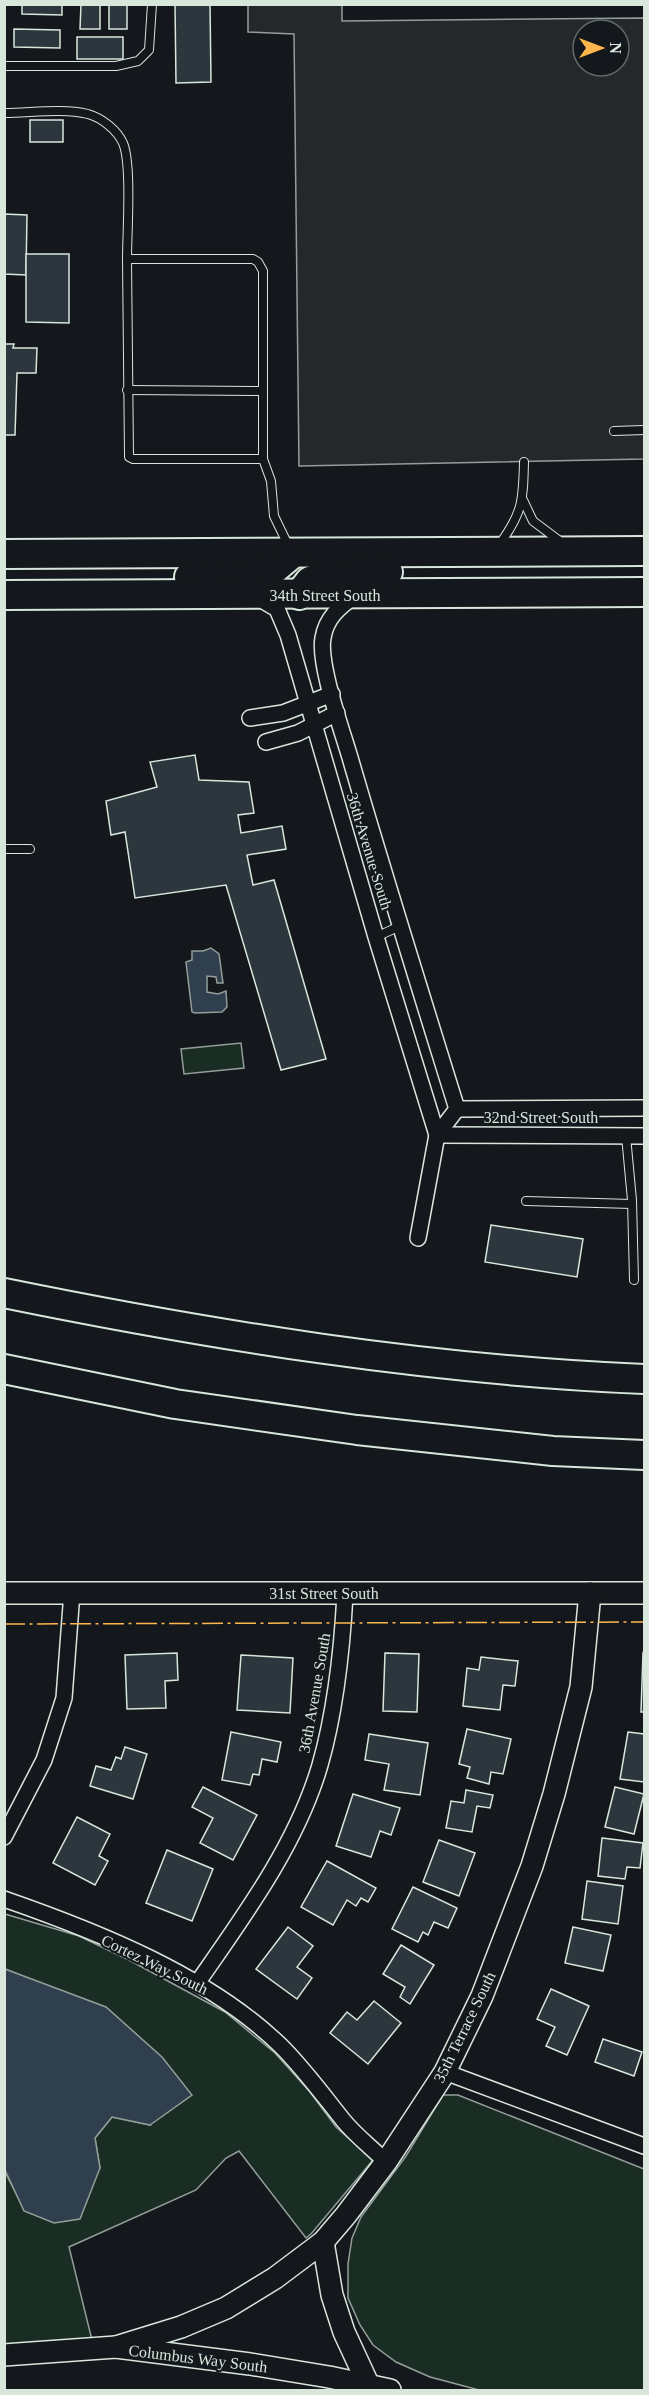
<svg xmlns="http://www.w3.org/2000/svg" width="649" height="2395" font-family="Georgia,serif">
<rect width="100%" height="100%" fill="#14181c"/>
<g fill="#1a2d24" stroke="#939e99" stroke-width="1.5">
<polygon points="241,1043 244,1068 184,1074 181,1049"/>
<polygon points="5,1914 79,1936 129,1960 225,2012 275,2053 310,2092 336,2127 373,2160 311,2234 306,2238 239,2151 226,2158 196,2190 69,2247 92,2340 5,2346 4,2170 25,2211 100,2168 95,2138 112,2117 150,2125 38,1983 5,1969"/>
<polygon points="443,2095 458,2095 644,2169 644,2390 479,2390 430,2377 396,2362 373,2345 360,2325 348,2298 348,2264 352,2238 361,2217 406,2156"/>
</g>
<path fill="#24282b" stroke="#939e99" stroke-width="1.5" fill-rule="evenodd" d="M248 5H342V21L644 18V459L299 466 294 34 248 32ZM583 30H619V66H583Z"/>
<g fill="#2f3f4d" stroke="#939e99" stroke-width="1.5">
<polygon points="211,948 219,954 223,983 217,983 216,977 207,976 207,992 218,994 226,991 227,1007 222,1012 195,1013 192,1012 186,962 192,960 192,951 203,951"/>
<polygon points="5,1969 106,2007 162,2057 192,2095 150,2125 112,2117 95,2138 100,2168 80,2219 54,2223 24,2211 5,2170"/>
</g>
<g fill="#2c363c" stroke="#d8e6dc" stroke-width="1.5">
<polygon points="22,4 62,4 62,15 22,14"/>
<polygon points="81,4 100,4 100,29 80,29"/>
<rect x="109" y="4" width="18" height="25"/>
<polygon points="175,4 210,4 211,82 176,83"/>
<polygon points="14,29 60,30 60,48 14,47"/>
<rect x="77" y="37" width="46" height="22"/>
<rect x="30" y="120" width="33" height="22"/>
<polygon points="4,214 27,215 26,275 4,274"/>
<polygon points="26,254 69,254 69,323 26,322"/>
<polygon points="4,344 14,344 13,348 37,348 36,373 17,373 15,435 4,435"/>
<polygon points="195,755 199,780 249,782 254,813 238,815 241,833 282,826 286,849 247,855 253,885 274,880 326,1059 281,1070 226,885 135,898 125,832 111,835 106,801 157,787 150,762"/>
<polygon points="491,1225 583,1239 577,1277 485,1262"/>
<polygon points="177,1653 178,1680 165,1681 166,1708 127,1709 125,1655"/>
<polygon points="385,1653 419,1654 417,1712 383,1711"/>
<polygon points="643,1653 644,1654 644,1712 641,1712"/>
<polygon points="241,1655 293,1658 290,1713 237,1710"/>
<polygon points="481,1657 518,1661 515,1686 503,1685 500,1710 463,1706 467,1668 479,1670"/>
<polygon points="467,1729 511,1739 503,1774 491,1772 489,1784 467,1778 470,1767 459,1764"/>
<polygon points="231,1732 281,1742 277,1762 262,1759 259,1775 253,1774 250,1785 222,1780"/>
<polygon points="628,1732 644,1734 644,1782 620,1779"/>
<polygon points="369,1734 428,1743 420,1795 384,1790 389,1764 365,1760"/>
<polygon points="125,1747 147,1754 133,1799 90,1786 96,1766 111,1770 116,1757 121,1759"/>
<polygon points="203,1787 257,1815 233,1860 200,1843 213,1818 192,1807"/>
<polygon points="615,1787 644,1794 634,1834 605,1827"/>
<polygon points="466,1790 493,1795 490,1808 477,1806 472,1832 446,1828 451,1801 464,1803"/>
<polygon points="353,1794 400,1808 391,1835 380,1831 371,1857 336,1846"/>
<polygon points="77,1817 110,1834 99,1856 108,1861 95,1885 53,1863"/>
<polygon points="602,1838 643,1843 640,1868 627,1867 625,1879 598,1876"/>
<polygon points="439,1840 475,1853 459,1896 423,1882"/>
<polygon points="167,1850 213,1869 192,1921 146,1903"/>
<polygon points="327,1861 376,1888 368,1902 361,1898 356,1906 347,1900 333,1925 301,1907"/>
<polygon points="587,1881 623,1886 618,1924 582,1919"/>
<polygon points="413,1887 457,1908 448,1928 434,1922 428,1935 423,1932 418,1942 392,1929"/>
<polygon points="288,1927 313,1946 297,1967 312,1978 297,1999 256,1969"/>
<polygon points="573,1927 611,1935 603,1971 565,1963"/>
<polygon points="401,1945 434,1965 410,2004 400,1997 405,1987 383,1974"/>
<polygon points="551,1989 589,2006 567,2055 546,2046 555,2027 537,2019"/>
<polygon points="374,2001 401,2023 368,2064 330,2033 347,2012 357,2020"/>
<polygon points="603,2039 642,2052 634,2076 595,2062"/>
</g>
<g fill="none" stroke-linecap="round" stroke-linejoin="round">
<defs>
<g id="lane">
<polyline points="4,66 116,66 138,61 149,50 152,4"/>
<path d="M4 113C31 113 62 108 88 114 102 118 117 130 123 143 132 164 127 233 127 259H253L258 262 263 271V459L271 481 274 516 289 547"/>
<polyline points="127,259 129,457 133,459 263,459"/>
<polyline points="127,390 263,391"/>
<polyline points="614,431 644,430"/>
<polyline points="523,500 533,521 561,542"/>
<path d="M499 545C523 512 523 501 524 462"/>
<polyline points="4,849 30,849"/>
<polyline points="376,937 400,926"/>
<polyline points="626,1136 632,1200 634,1280"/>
<polyline points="526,1201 632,1204"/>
</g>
<g id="street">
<path d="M355 596C340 606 326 618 323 638 318 664 343 733 351 761 385 878 421 993 457 1109"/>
<polyline points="260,599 277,609 288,635 376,937 437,1135"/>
<polyline points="250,718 283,713 332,694"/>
<polyline points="266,742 298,733 337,713"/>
<polyline points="457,1109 644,1108"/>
<polyline points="437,1135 644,1136"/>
<polyline points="418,1238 437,1135 457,1109"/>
<polyline points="4,1837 44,1760 64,1698 72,1592"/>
<path d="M4 1899C99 1932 209 1976 281 2046 304 2069 323 2095 343 2120 355 2135 372 2148 386 2162"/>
<path d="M198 1982C244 1916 297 1844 320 1765 336 1709 342 1651 345 1594"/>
<polyline points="445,2072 644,2146"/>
</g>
<g id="secondary">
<polyline points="4,1593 644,1593"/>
<polyline points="323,2242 332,2295 344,2332 369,2386"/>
<polyline points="116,2347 181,2327 226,2308 275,2278 323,2242 346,2215 386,2162 445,2072 482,1996 532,1866 554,1794 581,1687 590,1593"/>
<polyline points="4,2355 116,2347 250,2364 329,2377 390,2390"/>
</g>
<g id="highway">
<polyline points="4,554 644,551"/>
<polyline points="189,577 259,574 273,570 292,554"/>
<polyline points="4,595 644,592"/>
<polyline points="299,595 310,581 325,575 388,572"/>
<path d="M4 1293C215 1336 429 1370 644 1379"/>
<polyline points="4,1369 175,1404 357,1430 553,1451 644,1455"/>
</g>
</defs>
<use href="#lane" stroke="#d8e6dc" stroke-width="10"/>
<use href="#street" stroke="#d8e6dc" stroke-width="18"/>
<use href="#secondary" stroke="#d8e6dc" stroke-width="24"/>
<use href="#highway" stroke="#d8e6dc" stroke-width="32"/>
<use href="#lane" stroke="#14181c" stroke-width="8"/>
<use href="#street" stroke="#14181c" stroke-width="15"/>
<use href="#secondary" stroke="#14181c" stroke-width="21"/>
<use href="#highway" stroke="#14181c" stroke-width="28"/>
<polyline stroke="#ffb74d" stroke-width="1.5" stroke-dasharray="21 4.5 3 4.5" stroke-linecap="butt" points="4,1624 644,1622"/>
</g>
<g text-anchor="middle" stroke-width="4.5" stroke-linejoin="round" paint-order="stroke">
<g font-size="16" fill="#d8e6dc" stroke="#14181c">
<text x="325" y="601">34th Street South</text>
<text transform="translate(370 851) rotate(73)" y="6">36th Avenue South</text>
<text x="541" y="1123">32nd Street South</text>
<text x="324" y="1599">31st Street South</text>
<text transform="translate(314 1693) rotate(-80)" y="6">36th Avenue South</text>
<text transform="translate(155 1964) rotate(26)" y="6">Cortez Way South</text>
<text transform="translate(464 2027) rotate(-64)" y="6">35th Terrace South</text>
<text transform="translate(198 2358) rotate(7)" y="6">Columbus Way South</text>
</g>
</g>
<rect width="649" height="2395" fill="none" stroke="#d8e6dc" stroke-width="12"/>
<g transform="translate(601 48) rotate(90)"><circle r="28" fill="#14181c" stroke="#626a69" stroke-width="1.5"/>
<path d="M0-4.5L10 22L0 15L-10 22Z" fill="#ffb74d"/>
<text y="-9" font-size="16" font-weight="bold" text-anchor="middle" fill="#d8e6dc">N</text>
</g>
</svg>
